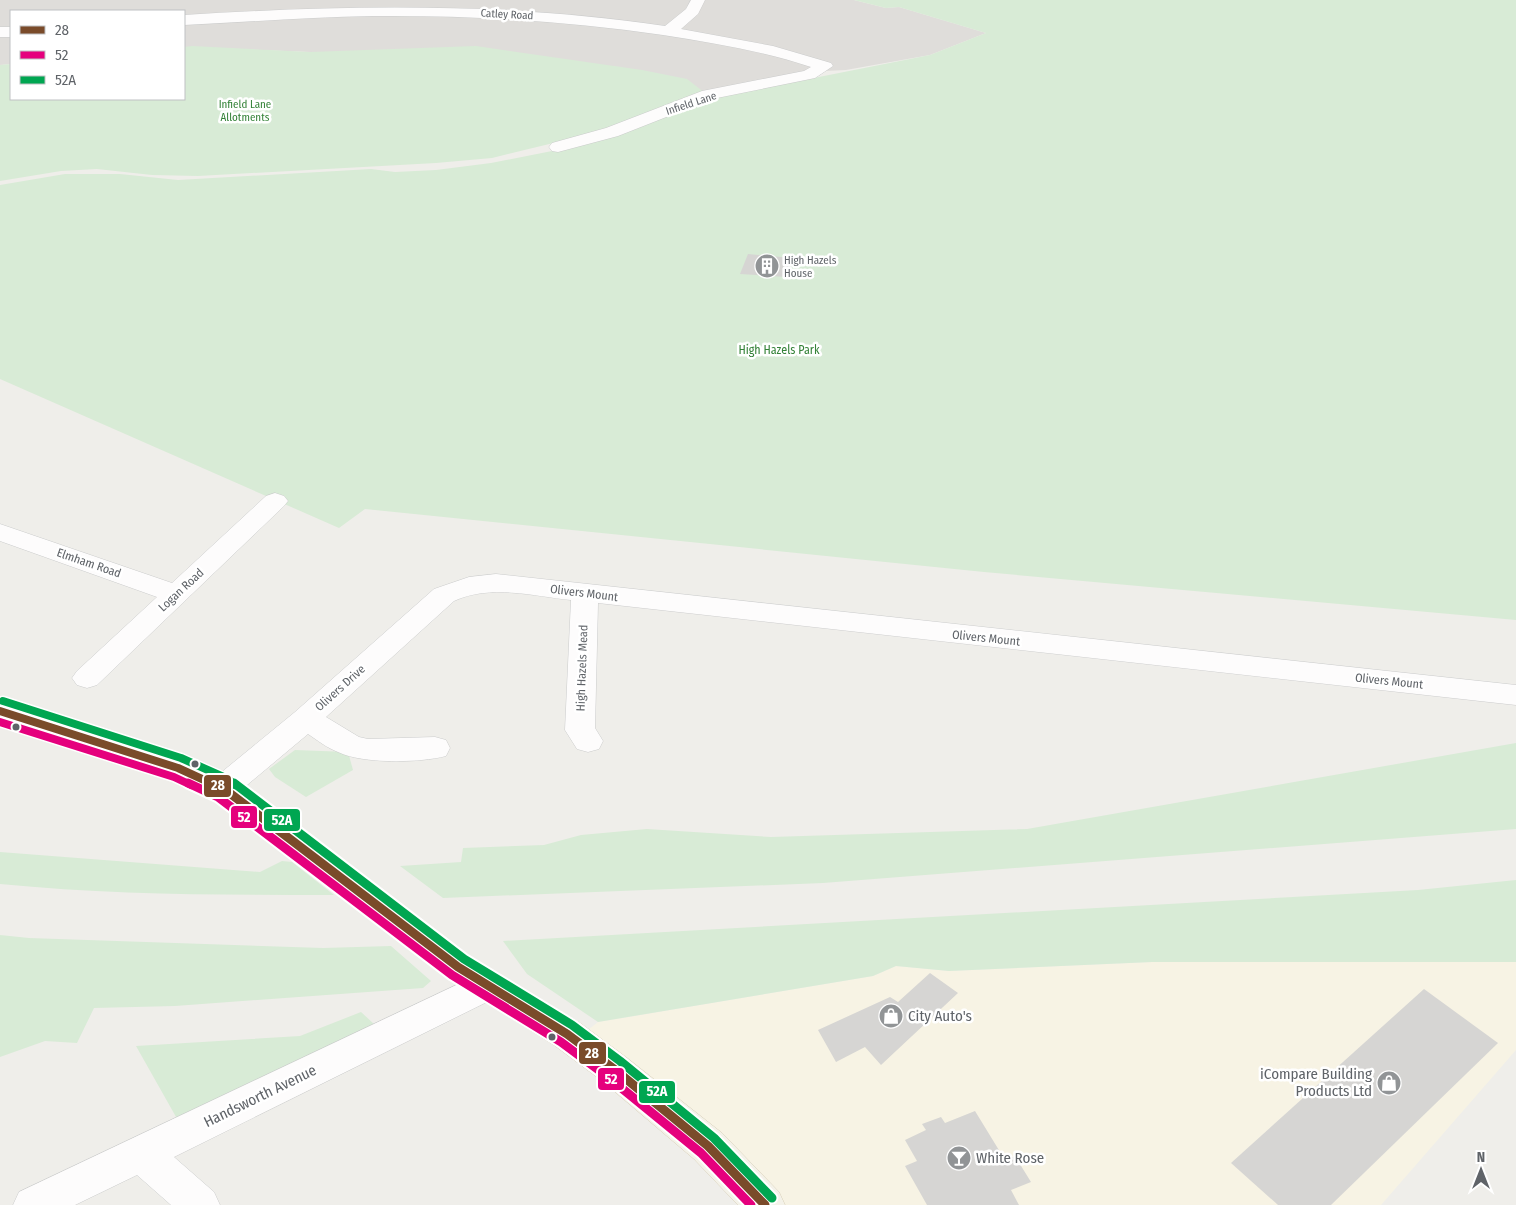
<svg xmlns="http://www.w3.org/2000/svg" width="1516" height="1205" font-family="'Fira Sans Condensed',sans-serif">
<rect width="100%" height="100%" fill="#efeeea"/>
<polygon fill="#f7f3e4" points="1152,962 1516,962 1516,1050 1381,1205 765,1205 575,1040 598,1022 873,976 896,966 949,971"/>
<polygon fill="#dfddda" points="0,0 854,0 886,8 899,7 986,33 930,55 846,70 803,72 705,93 310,52 184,47 184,11 11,11 11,64 0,65"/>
<g fill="#d8ebd6">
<polygon points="854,0 1516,0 1516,620 984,572 365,509 339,528 0,379 0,185 65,174 120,174 178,180 371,169 395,172 436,170 491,163 567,148 712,98 930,55 986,33 899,7 886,8"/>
<polygon points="192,46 310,52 476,46 642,70 687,79 705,93 607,130 492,158 436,163 198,176 152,175 97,169 61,171 0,181 0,65 11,64 11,99 184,99 184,47"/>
<polygon points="1516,743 1516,829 823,883 443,898 400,866 461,862 463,848 544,845 581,835 647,829 771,837 1027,829"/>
<polygon points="295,750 348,752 353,770 306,797 275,777 269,769"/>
<path d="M0 852 260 872 282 861 292 862 334 895C222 895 111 895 0 884Z"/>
<polygon points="1516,880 1516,962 1152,962 949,971 896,966 873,976 598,1022 527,974 503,941 1418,890"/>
<polygon points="0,935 29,938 323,948 391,946 431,981 423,988 175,1006 94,1008 77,1043 45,1041 0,1057"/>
<polygon points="361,1012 387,1036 180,1124 136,1046 300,1036"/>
</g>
<g fill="#d6d5d3">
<polygon points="748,254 793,258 787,277 740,274"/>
<polygon points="930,973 958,993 881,1065 865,1047 836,1062 818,1030 890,997 898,1002"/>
<polygon points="1424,989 1498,1043 1331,1205 1278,1205 1231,1163"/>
<polygon points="975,1111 1005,1160 1015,1156 1031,1182 1011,1190 1019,1205 927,1205 905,1166 917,1161 905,1140 926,1130 922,1124 941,1117 945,1123"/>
</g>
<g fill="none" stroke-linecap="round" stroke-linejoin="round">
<defs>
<g id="minor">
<path d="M691 0H705L698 14 681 29 773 46 831 63 833 66 815 78 712 99 618 136 558 152 552 151 549 147 552 143 606 128 702 91 804 71 811 67C764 51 713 43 663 35 567 21 470 15 373 16 310 17 247 22 184 25V15C345 5 505 2 665 26L686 9Z"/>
<rect x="0" y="27" width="11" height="10"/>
<polygon points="275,493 284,496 288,501 284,506 97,685 87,688 77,685 72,678 77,671 157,597 0,541 0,524 172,583 266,496"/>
<path d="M496 574 1516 685V705L598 603 595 728 603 741 599 749 588 752 577 749 565 730 571 600C533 596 490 584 454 601L326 717 359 737 368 739 435 737 446 740 450 748 446 756C420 763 362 764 338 752 327 748 317 740 308 734L234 796 223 800 212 796 207 788 212 780 295 712 434 589 469 577Z"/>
<polygon points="486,971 499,976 504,986 499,996 174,1157 214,1192 220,1205 171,1205 137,1175 75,1205 13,1205 19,1192"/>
</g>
<polygon id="major" points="0,701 189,760 234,780 470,957 580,1023 627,1058 722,1133 779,1192 785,1205 738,1205 694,1159 601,1080 554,1045 446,977 212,796 167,776 0,722"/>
</defs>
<use href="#minor" stroke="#cbcccc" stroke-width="1"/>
<use href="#major" stroke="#d7ceb8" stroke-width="1"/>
<use href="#minor" fill="#fdfcfc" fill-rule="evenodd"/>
<use href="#major" fill="#f4f2e9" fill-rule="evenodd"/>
<defs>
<polyline id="bus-1-far1" points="0,711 178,768 215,785"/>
<polyline id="bus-1" points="213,783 223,788 458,967 567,1034 614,1069 708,1146 765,1205"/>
<polyline id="bus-2-far1" points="0,722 174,777 191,785"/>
<polyline id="bus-2" points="188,783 218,797 452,975 561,1042 608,1077 701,1153 751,1205"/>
<polyline id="bus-3-far1" points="3,701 181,758 228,779 235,785"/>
<polyline id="bus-3" points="234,783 464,959 572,1025 620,1061 714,1138 772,1198"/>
</defs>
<use href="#bus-1-far1" stroke="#fff" stroke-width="11"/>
<use href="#bus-1" stroke="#fff" stroke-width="13"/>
<use href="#bus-2-far1" stroke="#fff" stroke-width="11"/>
<use href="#bus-2" stroke="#fff" stroke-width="13"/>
<use href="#bus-3-far1" stroke="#fff" stroke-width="11"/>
<use href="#bus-3" stroke="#fff" stroke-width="13"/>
<use href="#bus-1-far1" stroke="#7a4b2a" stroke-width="8"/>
<use href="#bus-1" stroke="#7a4b2a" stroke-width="9"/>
<use href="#bus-2-far1" stroke="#e5007d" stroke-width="8"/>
<use href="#bus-2" stroke="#e5007d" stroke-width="9"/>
<use href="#bus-3-far1" stroke="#00a651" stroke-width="8"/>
<use href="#bus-3" stroke="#00a651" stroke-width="9"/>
</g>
<defs>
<symbol id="building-disc" viewBox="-11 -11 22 22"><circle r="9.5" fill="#919496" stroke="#fff"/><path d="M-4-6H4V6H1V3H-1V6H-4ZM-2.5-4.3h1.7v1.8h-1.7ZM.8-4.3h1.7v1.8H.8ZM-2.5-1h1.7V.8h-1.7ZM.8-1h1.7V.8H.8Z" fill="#fff"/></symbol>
<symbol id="shop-disc" viewBox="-11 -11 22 22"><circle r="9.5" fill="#919496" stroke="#fff"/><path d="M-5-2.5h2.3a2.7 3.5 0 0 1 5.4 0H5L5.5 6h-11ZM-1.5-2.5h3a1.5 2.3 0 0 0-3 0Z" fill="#fff"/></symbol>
<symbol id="bar-disc" viewBox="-11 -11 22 22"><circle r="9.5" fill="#919496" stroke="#fff"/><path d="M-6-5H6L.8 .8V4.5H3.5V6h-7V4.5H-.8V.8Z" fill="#fff"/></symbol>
</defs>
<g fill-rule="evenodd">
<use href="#building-disc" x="753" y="252" width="28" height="28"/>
<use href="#shop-disc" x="877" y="1002" width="28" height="28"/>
<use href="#shop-disc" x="1375" y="1069" width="28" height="28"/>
<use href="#bar-disc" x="945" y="1144" width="28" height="28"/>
</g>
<g fill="#5f6368" stroke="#fff" stroke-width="2">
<circle cx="16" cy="727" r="4.5"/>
<circle cx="195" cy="764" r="4.5"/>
<circle cx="552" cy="1037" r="4.5"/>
</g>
<g text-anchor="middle" stroke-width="5" stroke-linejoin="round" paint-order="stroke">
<g font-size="11" fill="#5f6368" stroke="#fff">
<text transform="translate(507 14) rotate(3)" y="4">Catley Road</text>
<text transform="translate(691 103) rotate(-18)" y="4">Infield Lane</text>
</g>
<g font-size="11" fill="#348238" stroke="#fff">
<text x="245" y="108">Infield Lane<tspan x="245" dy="13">Allotments</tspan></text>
</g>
<g font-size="11" fill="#5f6368" stroke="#fff" text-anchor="start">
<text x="784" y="264">High Hazels<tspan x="784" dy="13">House</tspan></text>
</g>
<g font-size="12" fill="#348238" stroke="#fff">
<text x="779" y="354">High Hazels Park</text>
</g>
<g font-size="12" fill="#5f6368" stroke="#fff">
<text transform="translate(89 563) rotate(19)" y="4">Elmham Road</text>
<text transform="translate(181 590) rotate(-43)" y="4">Logan Road</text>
<text transform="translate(584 593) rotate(7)" y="4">Olivers Mount</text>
<text transform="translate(986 638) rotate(6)" y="4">Olivers Mount</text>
<text transform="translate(582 668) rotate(-88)" y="4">High Hazels Mead</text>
<text transform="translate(1389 681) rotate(6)" y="4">Olivers Mount</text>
<text transform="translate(340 688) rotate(-42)" y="4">Olivers Drive</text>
</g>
<g font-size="15" fill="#5f6368" stroke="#fff" text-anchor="start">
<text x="908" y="1021">City Auto's</text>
<text x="1372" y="1079" text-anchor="end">iCompare Building<tspan x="1372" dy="17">Products Ltd</tspan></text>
<text x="976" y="1163">White Rose</text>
</g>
<g font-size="15" fill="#5f6368" stroke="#fff">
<text transform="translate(260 1096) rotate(-26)" y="5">Handsworth Avenue</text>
</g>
</g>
<g stroke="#fff" stroke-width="2">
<rect x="203" y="774" width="29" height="24" rx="5" fill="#7a4b2a"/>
<rect x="230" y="805" width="28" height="24" rx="5" fill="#e5007d"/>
<rect x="263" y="808" width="38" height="24" rx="5" fill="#00a651"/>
<rect x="578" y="1041" width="29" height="24" rx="5" fill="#7a4b2a"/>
<rect x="597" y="1067" width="28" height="24" rx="5" fill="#e5007d"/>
<rect x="638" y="1080" width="38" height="24" rx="5" fill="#00a651"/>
</g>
<g font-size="14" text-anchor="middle" font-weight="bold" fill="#fff">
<text x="218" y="790">28</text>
<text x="244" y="822">52</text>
<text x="282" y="825">52A</text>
<text x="592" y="1058">28</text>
<text x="611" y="1084">52</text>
<text x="657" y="1096">52A</text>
</g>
<rect x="10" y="10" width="175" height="90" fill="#ffffff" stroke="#bfc1c3"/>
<rect x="20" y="26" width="25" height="8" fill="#7a4b2a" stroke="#bfc1c3"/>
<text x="55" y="35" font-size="15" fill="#5f6368">28</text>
<rect x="20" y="51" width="25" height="8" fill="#e5007d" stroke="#bfc1c3"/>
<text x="55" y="60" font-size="15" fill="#5f6368">52</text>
<rect x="20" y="76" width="25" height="8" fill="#00a651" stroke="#bfc1c3"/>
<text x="55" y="85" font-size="15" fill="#5f6368">52A</text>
<g transform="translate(1481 1170)" stroke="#ffffff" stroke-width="4" paint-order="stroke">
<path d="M0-4L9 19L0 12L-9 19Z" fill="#5f6368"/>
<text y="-8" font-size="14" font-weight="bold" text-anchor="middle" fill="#5f6368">N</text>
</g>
</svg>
